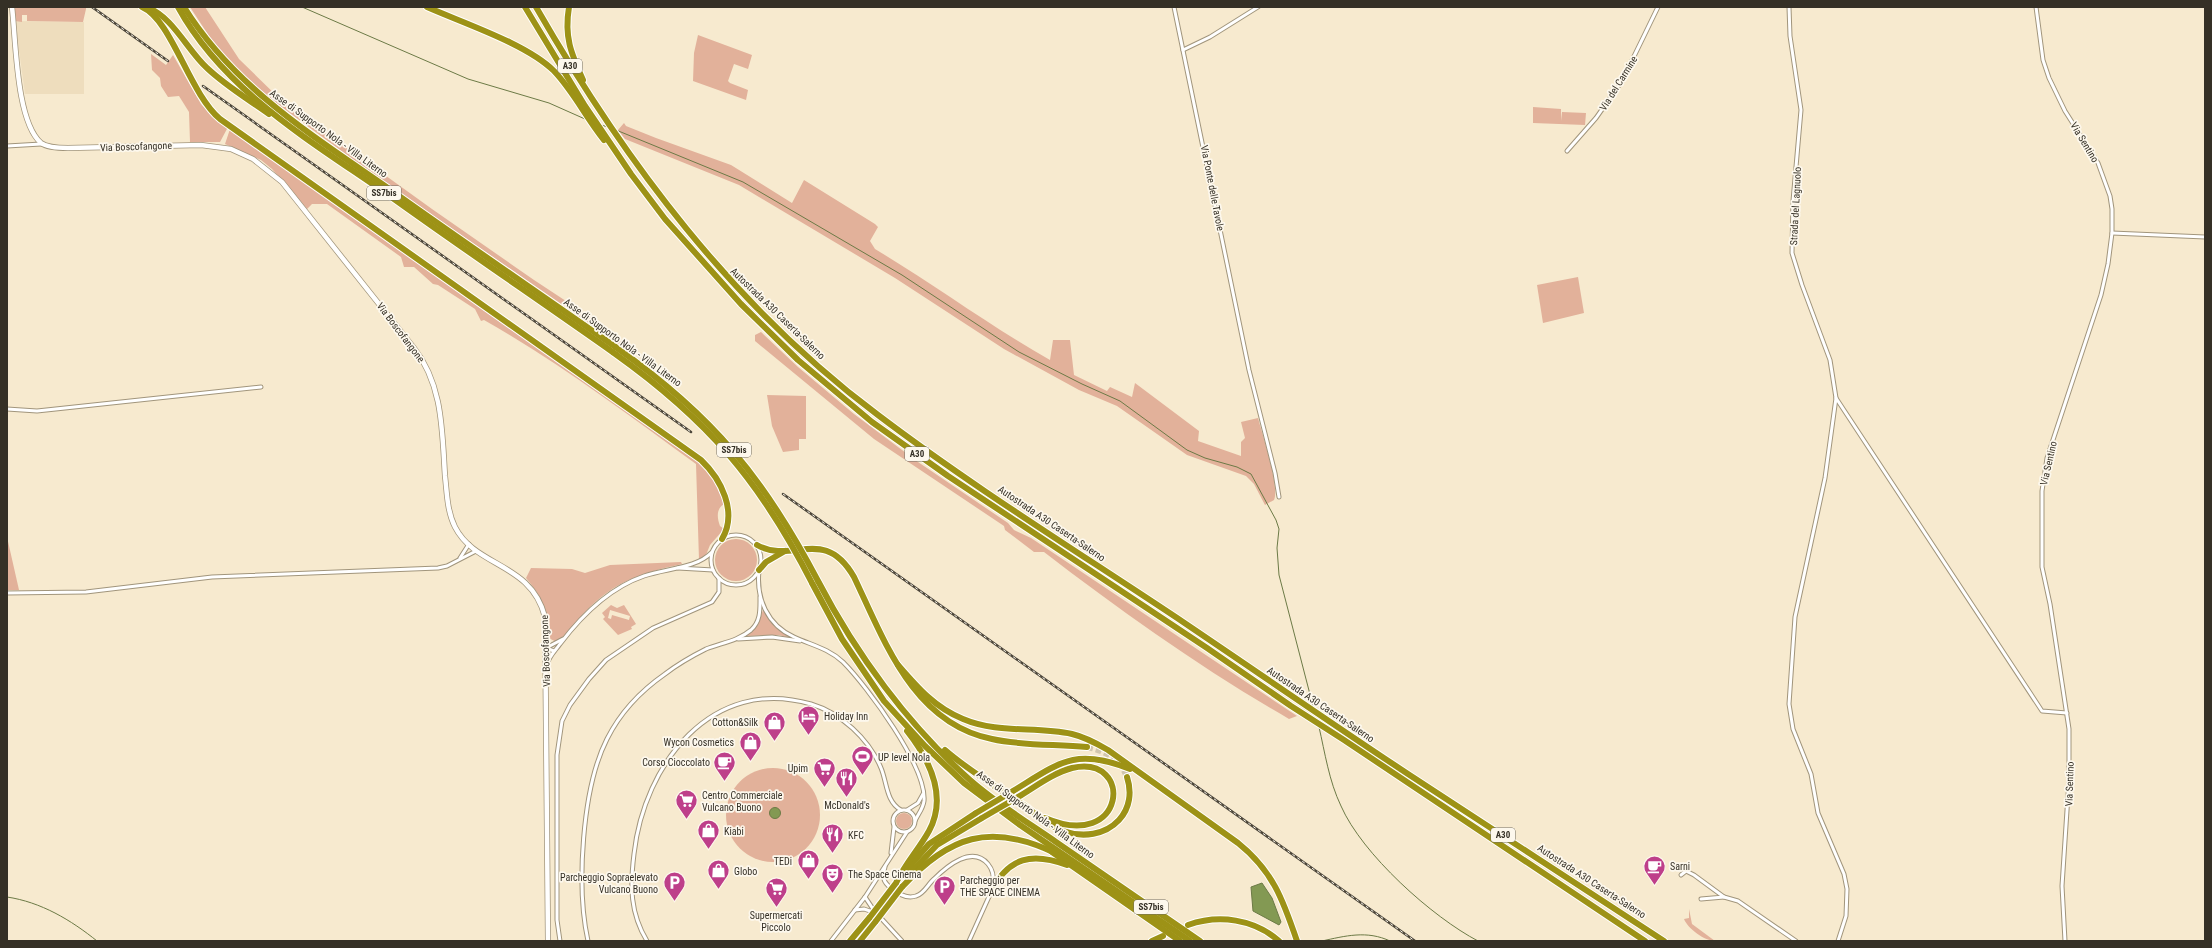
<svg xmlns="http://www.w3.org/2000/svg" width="2212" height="948" font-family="'Roboto Condensed',sans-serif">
<rect width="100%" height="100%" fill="#f7eacf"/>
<polygon fill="#eeddbd" points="15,21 84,22 84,94 25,94"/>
<g fill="#e2b19a" fill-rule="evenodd">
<polygon points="15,7 86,7 86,9 83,22 27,21 27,15 22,15 22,22 15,21"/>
<polygon points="190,7 205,7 239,59 282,101 432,209 534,280 616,334 625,348 377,177 268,97 229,61 209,36"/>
<polygon points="698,35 752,55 748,69 734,64 728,81 730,83 748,90 746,100 693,81 694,53"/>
<polygon points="151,54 166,65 173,55 201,104 211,115 228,127 220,142 190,142 189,112 179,96 168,97 161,86 160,78 152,70"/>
<polygon points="1533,107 1561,109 1561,121 1562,112 1586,113 1585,125 1533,123"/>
<path d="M624 123 626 126 656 138 731 165 792 203 804 180 875 224 878 227 870 241 875 249C935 285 990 326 1050 360L1053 340H1070L1074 375 1107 391 1110 387 1132 397 1135 383 1199 431 1198 441 1241 456V442L1245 438 1241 422 1258 418C1262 433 1280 488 1274 500L1265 505 1254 484 1246 476 1187 455 1117 406 1079 390 1004 349 895 278 739 185 625 139 618 130Z"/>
<path d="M230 129 701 464C712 476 719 488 724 504 716 509 717 518 720 526L724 529 710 545 706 555 699 560 696 464C627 414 558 362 484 320L481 321 475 309 438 285 433 284 414 267H404L401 257 327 204H312L307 209 272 169 261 160 225 144Z"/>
<polygon points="1578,277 1584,313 1543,323 1537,285"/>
<path d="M761 332 798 367 854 414 918 462 1008 523 1014 530 1031 538 1297 716 1289 719C1204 670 1122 612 1044 552H1034L1005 530 1004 526 874 439 755 341V335Z"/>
<polygon points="767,395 806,396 806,439 799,439 799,450 783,452 772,426"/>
<polygon points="7,537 19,590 7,590"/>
<circle cx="736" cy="560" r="21"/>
<path d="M681 562 682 564C642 573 615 581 586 611 577 620 567 636 556 642L549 638C548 611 543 598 526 578L531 568 572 569 585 573 610 565Z"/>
<path d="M611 605 617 608 624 605 636 624 631 627 632 629 618 635 603 619 605 617 602 613ZM610 610 630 616 629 620 612 615 611 619 608 618Z"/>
<polygon points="763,610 775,627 790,638 779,635 746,636 758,625"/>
<circle cx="773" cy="815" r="47"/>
<circle cx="904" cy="821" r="8"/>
<path d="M1689 909 1692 924 1715 941C1705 941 1688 929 1684 919L1689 918Z"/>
</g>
<g fill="#839953" stroke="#6c7a46">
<circle cx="775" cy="813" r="5.5"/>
<polygon points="1262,883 1272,898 1281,922 1279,925 1253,911 1251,887"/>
</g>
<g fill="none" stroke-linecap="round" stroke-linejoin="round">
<g stroke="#6c7a46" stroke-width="1">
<polyline points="302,7 468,79 549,103 585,119"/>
<polyline points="601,125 608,127"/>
<polyline points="616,130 743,182 902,275 1019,352 1082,384 1120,401 1187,450 1205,458 1237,467 1251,474 1276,520 1279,529 1277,548 1279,575 1313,706"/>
<path d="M1319 727C1325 753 1329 781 1341 806 1362 854 1432 917 1478 941"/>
<path d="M7 897C41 902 71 920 97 941"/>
<path d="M1322 941C1345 936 1367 930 1390 941"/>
</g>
<path stroke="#d0c5ad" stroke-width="6" stroke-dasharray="6 3" stroke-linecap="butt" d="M1087 747C1106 751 1120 759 1127 777"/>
<defs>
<g id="street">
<polyline points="1174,7 1249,370 1275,473 1279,497"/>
<polyline points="1789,7 1790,36 1801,110 1793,201 1792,253 1802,285 1830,360 1836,398 1825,478 1795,617 1789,704 1793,729 1811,774 1818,813 1844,874 1847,889 1846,916 1838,941"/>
<polyline points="2036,7 2043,60 2049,78 2065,111 2098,163 2110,196 2112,209 2112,233 2108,264 2101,295 2047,458 2042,491 2042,567 2050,604 2069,729 2069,780 2062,886 2065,941"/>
<polyline points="1183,50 1210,37 1258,7"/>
<polyline points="7,146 41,144"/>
<polyline points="1567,151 1596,118 1622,81 1658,7"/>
<polyline points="2112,233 2205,237"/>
<polyline points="1836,398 2042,711 2067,713"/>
<polyline points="7,409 37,411 261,387"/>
<circle cx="736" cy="560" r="25"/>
<polyline points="460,558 469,544"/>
<polyline points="678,568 713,570"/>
<path d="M759 571C756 598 767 625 794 637 811 645 828 648 843 662 867 686 927 767 924 801 923 809 918 814 915 821"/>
<polyline points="7,593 86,592 212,577 438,568 447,566 476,551"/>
<polyline points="738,639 772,637 800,641"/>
<polyline points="554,651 546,648 563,639"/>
<path d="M547 664C550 655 555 651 560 644 582 615 609 588 644 576 666 568 696 569 712 552"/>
<circle cx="904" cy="821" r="11"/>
<polyline points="907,810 918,803 923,794"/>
<polyline points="891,853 894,827"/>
<path d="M885 867C882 877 883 882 891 888 898 894 907 899 916 896 924 894 928 884 934 879 947 866 972 845 988 864 993 870 994 877 993 884"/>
<polyline points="1681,875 1686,871 1694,875 1724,897 1701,899"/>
<polyline points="865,897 875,912"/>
<polyline points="1724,897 1738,901 1796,941"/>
<polyline points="855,910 864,909 873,912"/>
<polyline points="879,916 902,941"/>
<polyline points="560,941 557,920 557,755 562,721 570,705 589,679 606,660 653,628 712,602 719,592 719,578"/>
<path d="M588 941C576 887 582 788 607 739 620 713 642 690 665 674 678 664 692 656 706 649 721 643 738 641 751 630 761 621 760 609 760 597"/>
<path d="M647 941C630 913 630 886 634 854 644 764 712 675 811 704 841 713 869 739 881 768 887 782 886 802 901 810"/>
<polyline points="831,941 865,897 907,832"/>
<polyline points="969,941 992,890"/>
</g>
<path id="secondary" d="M12 7C16 41 16 121 41 143 48 148 60 148 68 148L201 145 231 149 253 159 282 182 414 348C443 385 442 431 445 476 447 493 447 511 455 527 476 568 531 562 545 617L548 941"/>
<g id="highway">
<path d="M142 7C172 20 189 93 220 119L701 460C721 479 738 512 722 539"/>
<path d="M178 7C224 91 311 141 387 194 462 248 539 300 614 353"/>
<path d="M184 7C233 86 310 134 385 186 462 241 540 294 617 348"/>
<path d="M427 7C463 23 527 44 554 71 574 92 586 118 604 140"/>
<polyline points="525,7 585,106 631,174 665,219 741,304 798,360 872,422 948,476 1207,648 1291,706 1344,740 1645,941"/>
<path d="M536 7C625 162 734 307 878 415 977 490 1083 555 1186 624 1260 674 1334 725 1408 774 1493 830 1579 885 1664 941"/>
<path d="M569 7C564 37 571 53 583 80"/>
<path d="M148 8C172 16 188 51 207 68 226 86 248 99 269 114"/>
<path d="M757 545C793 565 824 525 854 577 885 642 913 723 992 739 1023 746 1055 744 1087 747"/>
<polyline points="759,570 766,562 785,551"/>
<path d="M818 581C856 654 908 725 970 780 996 803 1027 822 1056 842 1104 875 1152 908 1200 941"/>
<polyline points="812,583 842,639 884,701 925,746 964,783 1020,825 1190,941"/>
<path d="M898 665C917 687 935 708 963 719 998 734 1036 726 1072 734 1085 737 1096 743 1108 750L1238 843C1273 871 1283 900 1297 941"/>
<path d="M945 750C969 771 998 788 1025 806 1037 815 1049 826 1063 831 1083 838 1105 835 1119 820 1130 808 1132 792 1127 777"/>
<path d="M1013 791C1059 763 1075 747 1130 769"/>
<path d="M1018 797C1035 787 1053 773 1072 768 1135 754 1126 853 1045 818"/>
<polyline points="1052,852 1180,941"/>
<polyline points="908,868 929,844 976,813"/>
<polyline points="911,872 937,845 982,818"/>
<path d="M896 883C905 864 919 849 929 831 948 796 929 759 907 731"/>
<path d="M902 887C949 836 990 822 1055 853"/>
<path d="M991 891C1009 857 1032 852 1067 865"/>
<path d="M1188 925C1219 914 1254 919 1279 941"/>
<polyline points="850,941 870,917"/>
<polyline points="860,941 876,921"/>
<polyline points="1152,941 1163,936"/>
</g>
</defs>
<use href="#street" stroke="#a1957c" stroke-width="5"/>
<use href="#secondary" stroke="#a1957c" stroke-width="6"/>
<use href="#highway" stroke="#fff" stroke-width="8"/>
<use href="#street" stroke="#fff" stroke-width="3"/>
<use href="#secondary" stroke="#fff" stroke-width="4.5"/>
<use href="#highway" stroke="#9d9216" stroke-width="6"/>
<defs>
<g id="rail">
<polyline points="92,7 168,61"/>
<polyline points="203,86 691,432"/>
<polyline points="783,494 1415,941"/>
</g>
</defs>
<use href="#rail" stroke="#4c463a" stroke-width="2.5"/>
<use href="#rail" stroke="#fdf8ed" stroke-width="1" stroke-dasharray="3" stroke-linecap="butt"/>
<defs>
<g id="highway-bridge">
<path d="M617 348C713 416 764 478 818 581"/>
<path d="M614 353C708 420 760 481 812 583"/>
<polyline points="976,813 1013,791"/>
<polyline points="982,818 1018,797"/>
<polyline points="870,917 896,883"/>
<polyline points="876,921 902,887"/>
</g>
</defs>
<use href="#highway-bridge" stroke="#fff" stroke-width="8" stroke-linecap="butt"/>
<use href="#highway-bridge" stroke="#9d9216" stroke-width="6"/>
</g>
<defs>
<symbol id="hotel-pin" viewBox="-11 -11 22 30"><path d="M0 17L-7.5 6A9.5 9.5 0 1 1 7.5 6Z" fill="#be3f8a" stroke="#fdf8ed"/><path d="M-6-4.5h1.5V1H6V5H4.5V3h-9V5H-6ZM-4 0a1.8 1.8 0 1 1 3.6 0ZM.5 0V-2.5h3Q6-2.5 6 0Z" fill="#fff"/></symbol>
<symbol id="shop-pin" viewBox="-11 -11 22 30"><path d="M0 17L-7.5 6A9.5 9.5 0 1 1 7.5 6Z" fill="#be3f8a" stroke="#fdf8ed"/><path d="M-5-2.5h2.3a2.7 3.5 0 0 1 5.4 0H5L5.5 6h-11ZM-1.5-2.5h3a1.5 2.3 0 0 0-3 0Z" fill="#fff"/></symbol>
<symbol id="stadium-pin" viewBox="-11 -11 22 30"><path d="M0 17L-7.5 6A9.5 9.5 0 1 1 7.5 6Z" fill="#be3f8a" stroke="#fdf8ed"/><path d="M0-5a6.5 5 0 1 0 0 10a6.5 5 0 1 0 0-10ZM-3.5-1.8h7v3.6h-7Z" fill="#fff"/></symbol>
<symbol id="cafe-pin" viewBox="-11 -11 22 30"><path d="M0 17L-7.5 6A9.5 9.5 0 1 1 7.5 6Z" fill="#be3f8a" stroke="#fdf8ed"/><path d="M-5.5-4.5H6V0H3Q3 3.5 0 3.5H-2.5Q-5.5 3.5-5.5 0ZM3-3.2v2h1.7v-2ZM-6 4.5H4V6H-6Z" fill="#fff"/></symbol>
<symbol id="supermarket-pin" viewBox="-11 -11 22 30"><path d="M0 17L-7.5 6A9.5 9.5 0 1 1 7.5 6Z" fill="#be3f8a" stroke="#fdf8ed"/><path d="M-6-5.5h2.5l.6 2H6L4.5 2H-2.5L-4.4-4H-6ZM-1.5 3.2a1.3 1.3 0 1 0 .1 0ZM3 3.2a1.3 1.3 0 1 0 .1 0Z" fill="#fff"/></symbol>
<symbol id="restaurant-pin" viewBox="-11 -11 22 30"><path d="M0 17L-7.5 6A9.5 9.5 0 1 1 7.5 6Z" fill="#be3f8a" stroke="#fdf8ed"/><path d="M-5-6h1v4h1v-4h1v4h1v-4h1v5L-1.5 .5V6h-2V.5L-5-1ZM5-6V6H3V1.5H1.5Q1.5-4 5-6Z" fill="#fff"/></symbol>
<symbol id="theatre-pin" viewBox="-11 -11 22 30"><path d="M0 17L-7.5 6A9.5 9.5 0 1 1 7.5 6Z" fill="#be3f8a" stroke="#fdf8ed"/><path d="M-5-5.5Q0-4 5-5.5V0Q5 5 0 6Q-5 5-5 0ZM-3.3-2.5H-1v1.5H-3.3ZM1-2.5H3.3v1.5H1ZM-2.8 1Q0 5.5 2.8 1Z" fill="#fff"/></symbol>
<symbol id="parking-pin" viewBox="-11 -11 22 30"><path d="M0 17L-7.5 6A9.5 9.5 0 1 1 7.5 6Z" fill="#be3f8a" stroke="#fdf8ed"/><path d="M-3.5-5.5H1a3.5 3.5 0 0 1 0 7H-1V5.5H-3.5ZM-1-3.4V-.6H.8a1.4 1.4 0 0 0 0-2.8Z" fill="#fff"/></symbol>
</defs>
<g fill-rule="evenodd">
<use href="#hotel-pin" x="796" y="704" width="25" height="34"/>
<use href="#shop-pin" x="762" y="710" width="25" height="34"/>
<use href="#shop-pin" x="738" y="730" width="25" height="34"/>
<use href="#stadium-pin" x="850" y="744" width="25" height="34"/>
<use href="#cafe-pin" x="712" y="750" width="25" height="34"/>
<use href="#supermarket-pin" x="812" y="756" width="25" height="34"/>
<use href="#restaurant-pin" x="834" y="766" width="25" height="34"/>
<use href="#supermarket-pin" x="674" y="788" width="25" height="34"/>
<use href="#shop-pin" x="696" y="818" width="25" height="34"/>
<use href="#restaurant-pin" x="820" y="822" width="25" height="34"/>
<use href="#shop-pin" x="796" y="848" width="25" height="34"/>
<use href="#cafe-pin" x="1642" y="854" width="25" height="34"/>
<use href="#shop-pin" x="706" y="858" width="25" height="34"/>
<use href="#theatre-pin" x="820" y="862" width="25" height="34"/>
<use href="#parking-pin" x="662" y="870" width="25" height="34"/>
<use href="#parking-pin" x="932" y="874" width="25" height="34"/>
<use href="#supermarket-pin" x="764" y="876" width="25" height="34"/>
</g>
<g text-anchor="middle" stroke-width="3.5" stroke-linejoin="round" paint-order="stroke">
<g fill="#fdf8ed" stroke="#716c62" stroke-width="1">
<rect x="558" y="59" width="24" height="14" rx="3"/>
<rect x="367" y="186" width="34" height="14" rx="3"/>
<rect x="717" y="443" width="34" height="14" rx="3"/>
<rect x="905" y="447" width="24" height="14" rx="3"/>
<rect x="1491" y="828" width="24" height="14" rx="3"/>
<rect x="1134" y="900" width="34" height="14" rx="3"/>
</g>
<g font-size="9" font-weight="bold" fill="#353026">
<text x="570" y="69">A30</text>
<text x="384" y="196">SS7bis</text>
<text x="734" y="453">SS7bis</text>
<text x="917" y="457">A30</text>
<text x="1503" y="838">A30</text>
<text x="1151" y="910">SS7bis</text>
</g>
<g font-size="10" fill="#353026" stroke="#fdf8ed">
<text transform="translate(1618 83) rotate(-58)" y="4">Via del Carmine</text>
<text transform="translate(329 133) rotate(36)" y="4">Asse di Supporto Nola - Villa Literno</text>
<text transform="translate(2085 142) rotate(59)" y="4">Via Sentino</text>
<text transform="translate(136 146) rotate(-2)" y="4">Via Boscofangone</text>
<text transform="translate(1213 188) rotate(79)" y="4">Via Ponte delle Tavole</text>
<text transform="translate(1795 206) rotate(-87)" y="4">Strada del Lagnuolo</text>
<text transform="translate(778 313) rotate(44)" y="4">Autostrada A30 Caserta-Salerno</text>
<text transform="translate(401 332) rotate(53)" y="4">Via Boscofangone</text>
<text transform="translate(623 342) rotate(36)" y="4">Asse di Supporto Nola - Villa Literno</text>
<text transform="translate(2048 463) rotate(-77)" y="4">Via Sentino</text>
<text transform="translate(1052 523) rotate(34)" y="4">Autostrada A30 Caserta-Salerno</text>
<text transform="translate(545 651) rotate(-92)" y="4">Via Boscofangone</text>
<text transform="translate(1321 704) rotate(34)" y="4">Autostrada A30 Caserta-Salerno</text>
<text transform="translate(2069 784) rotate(-88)" y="4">Via Sentino</text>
<text transform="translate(1036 814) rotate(36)" y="4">Asse di Supporto Nola - Villa Literno</text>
<text transform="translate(1592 881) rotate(33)" y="4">Autostrada A30 Caserta-Salerno</text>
</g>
<g font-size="10" fill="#353026" stroke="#fdf8ed" text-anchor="start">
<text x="824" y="720">Holiday Inn</text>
<text x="758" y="726" text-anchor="end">Cotton&amp;Silk</text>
<text x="734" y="746" text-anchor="end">Wycon Cosmetics</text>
<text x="878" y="761">UP level Nola</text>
<text x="710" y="766" text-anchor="end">Corso Cioccolato</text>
<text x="808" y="772" text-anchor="end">Upim</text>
<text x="702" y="799">Centro Commerciale<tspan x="702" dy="12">Vulcano Buono</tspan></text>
<text x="847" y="809" text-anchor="middle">McDonald's</text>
<text x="724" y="835">Kiabi</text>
<text x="848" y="839">KFC</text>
<text x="792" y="865" text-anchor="end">TEDi</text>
<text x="1670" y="870">Sarni</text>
<text x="734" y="875">Globo</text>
<text x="848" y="878">The Space Cinema</text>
<text x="658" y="881" text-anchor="end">Parcheggio Sopraelevato<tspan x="658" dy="12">Vulcano Buono</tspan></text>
<text x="960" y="884">Parcheggio per<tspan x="960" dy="12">THE SPACE CINEMA</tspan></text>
<text x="776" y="919" text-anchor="middle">Supermercati<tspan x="776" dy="12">Piccolo</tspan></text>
</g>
</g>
<rect width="2212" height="948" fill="none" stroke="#353026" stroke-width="16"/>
</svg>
